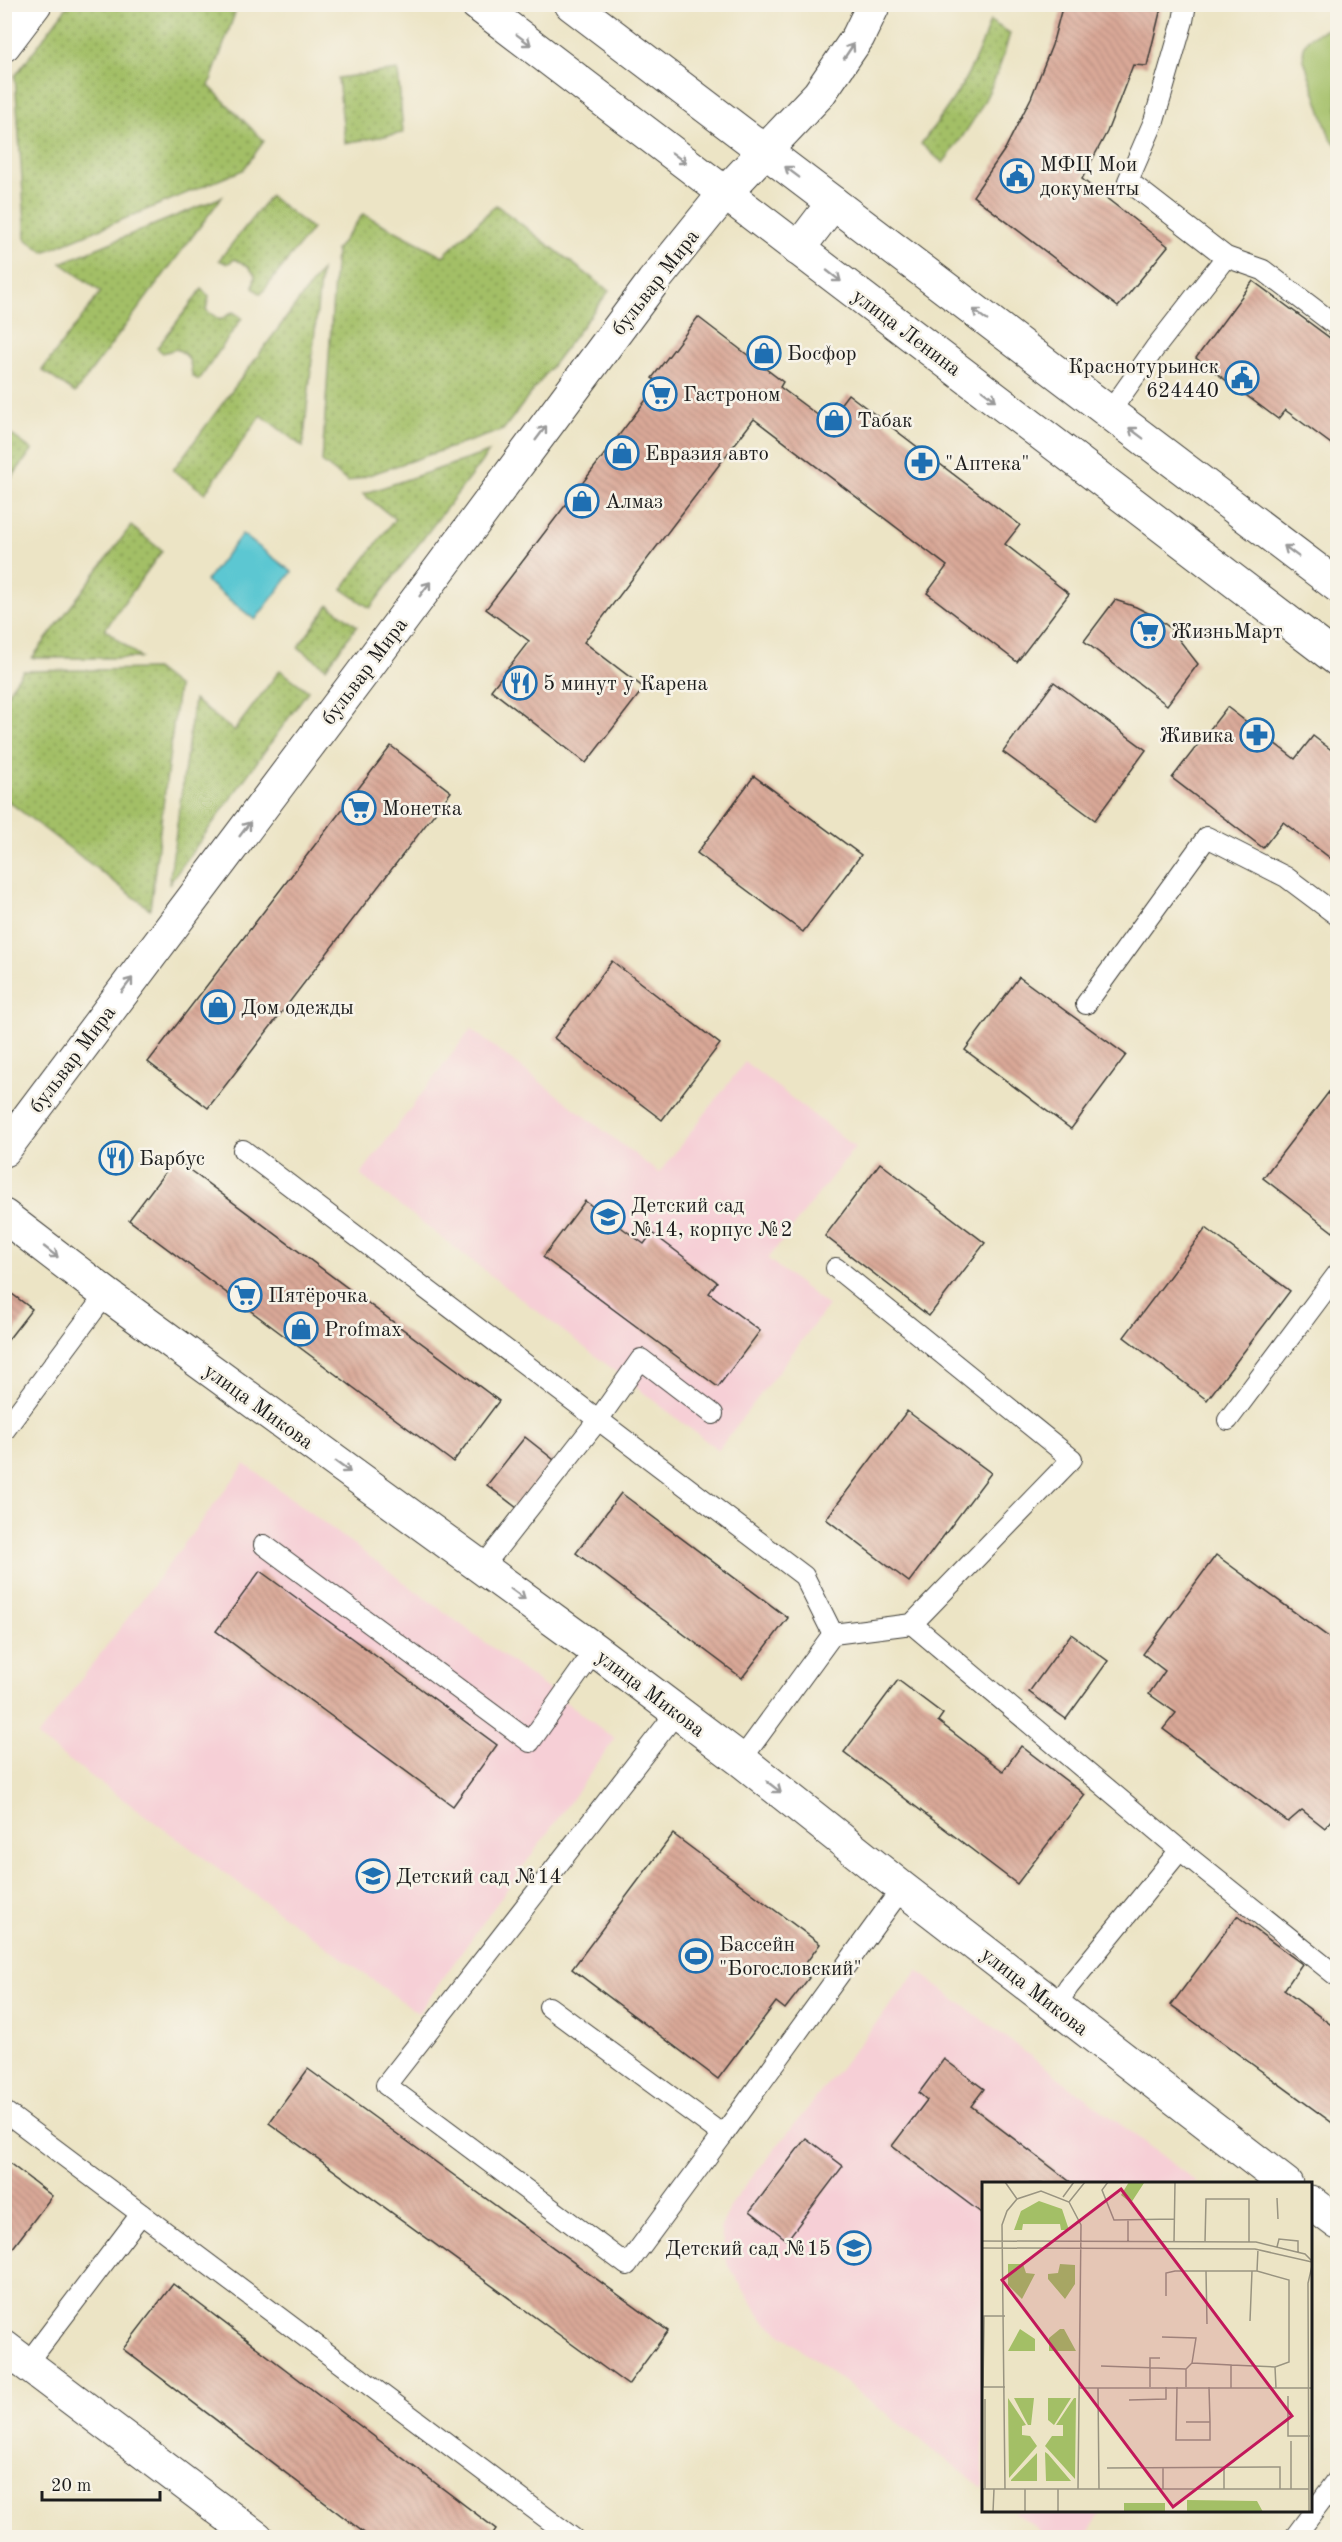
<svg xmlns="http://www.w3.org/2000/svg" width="1342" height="2542" font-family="'Old Standard TT',serif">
<defs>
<pattern id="grass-dots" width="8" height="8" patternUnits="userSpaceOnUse" patternTransform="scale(1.5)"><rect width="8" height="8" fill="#a3bf66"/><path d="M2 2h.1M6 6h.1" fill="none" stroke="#849a53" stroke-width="1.8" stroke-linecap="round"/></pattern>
<pattern id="building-back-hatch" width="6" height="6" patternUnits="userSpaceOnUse" patternTransform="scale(1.5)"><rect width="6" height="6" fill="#d9a897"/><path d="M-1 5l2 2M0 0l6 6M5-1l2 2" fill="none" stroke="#ba9082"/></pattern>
</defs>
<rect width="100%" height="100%" fill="#f7f3e8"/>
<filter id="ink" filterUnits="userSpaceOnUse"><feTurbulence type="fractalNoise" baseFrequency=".0167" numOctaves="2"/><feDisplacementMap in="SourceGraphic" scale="12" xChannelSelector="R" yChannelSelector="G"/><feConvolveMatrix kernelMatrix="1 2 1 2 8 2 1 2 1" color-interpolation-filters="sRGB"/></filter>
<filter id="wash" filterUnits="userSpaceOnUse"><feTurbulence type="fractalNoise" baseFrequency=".008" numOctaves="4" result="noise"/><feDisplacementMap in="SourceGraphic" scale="24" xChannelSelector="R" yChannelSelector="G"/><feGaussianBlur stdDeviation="1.35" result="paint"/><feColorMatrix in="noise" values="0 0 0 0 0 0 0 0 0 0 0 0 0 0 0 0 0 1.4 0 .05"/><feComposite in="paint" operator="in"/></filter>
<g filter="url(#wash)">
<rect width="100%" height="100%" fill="#ece4c5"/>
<g fill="#f6cfd6">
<polygon points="471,1029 659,1173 745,1062 855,1147 768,1259 828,1306 718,1450 360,1175"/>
<polygon points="245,1464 615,1739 418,2013 37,1737"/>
<polygon points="918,1971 1198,2183 984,2184 983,2488 764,2321 728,2266 720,2229 733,2201"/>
<polygon points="1013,2511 1103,2511 1083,2538 1048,2537"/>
</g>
<g fill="url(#grass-dots)" stroke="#606e41" stroke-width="1.5">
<polygon points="69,4 233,5 237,7 209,86 264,141 243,170 44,252 26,239 15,76"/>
<path d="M990 21 1010 33C996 87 977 119 943 163L921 144C954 100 973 73 990 21Z"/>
<polygon points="398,70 403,133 345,143 338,78"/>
<polygon points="270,196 312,229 261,294 253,288 255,275 248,266 235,259 227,264 219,260"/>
<polygon points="222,197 75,393 42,370 101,292 61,263"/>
<polygon points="496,205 609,291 503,430 348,482 322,462 336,250 363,214 443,256"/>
<polygon points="321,271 303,447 261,415 205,493 173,470"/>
<path d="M202 289 209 297 206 310 220 320 233 312 242 318 199 380 192 376C191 362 189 354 176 349L163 353 157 348Z"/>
<polygon points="5,430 32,450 5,487"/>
<polygon points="489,452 370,608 342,589 395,519 363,494"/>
<polygon points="131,526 162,551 105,629 141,658 32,658"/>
<polygon points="329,605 357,626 326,668 298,647"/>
<polygon points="155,669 178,687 150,909 5,799 5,696 23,671"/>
<polygon points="280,670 308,691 169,884 194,700 234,731"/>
</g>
<path fill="#a3bf66" stroke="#606e41" stroke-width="1.5" d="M1337 26H1338L1337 145 1330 138 1304 60C1299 36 1319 32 1337 26Z"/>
<polygon fill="#5bc7d2" stroke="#3c7277" stroke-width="1.5" points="242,534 292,572 255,620 206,581"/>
<g id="blocks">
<g fill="url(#building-back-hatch)">
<polygon points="1063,4 1162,4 1147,66 1133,65 1107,132 1082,179 1168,246 1118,307 973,196 1005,149 1031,98 1052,45"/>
<polygon points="1253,281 1338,344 1338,449 1285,410 1278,419 1196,358"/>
<polygon points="698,317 783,382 780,387 827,422 848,394 1020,525 1005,544 1069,594 1017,662 927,593 947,566 754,419 584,642 644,688 586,763 491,690 529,641 486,609 659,383 652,378"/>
<polygon points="1115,600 1136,607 1156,617 1170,628 1198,664 1167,705 1084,641"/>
<polygon points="1054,682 1146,750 1095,820 1003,752"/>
<polygon points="1227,707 1295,759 1313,736 1338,755 1338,864 1283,822 1263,848 1172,778"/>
<polygon points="391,746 451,792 208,1108 148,1062"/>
<polygon points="754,776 861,855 803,932 697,853"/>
<polygon points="612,961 720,1044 662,1120 554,1038"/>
<polygon points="1019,977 1126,1055 1071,1129 965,1050"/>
<polygon points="1338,1080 1338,1226 1333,1232 1263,1178"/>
<polygon points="175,1159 499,1401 453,1462 129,1220"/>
<polygon points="880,1163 985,1243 929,1316 825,1236"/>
<polygon points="585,1201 644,1244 652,1233 717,1282 709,1293 760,1331 718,1387 543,1257"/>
<polygon points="1206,1228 1290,1291 1207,1400 1124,1337"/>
<polygon points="4,1288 32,1309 4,1345"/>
<polygon points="907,1411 991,1473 909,1582 826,1519"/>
<polygon points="525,1437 554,1460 517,1508 487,1485"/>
<polygon points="621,1493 788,1618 742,1678 576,1553"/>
<polygon points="1216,1555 1338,1644 1338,1811 1325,1828 1302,1810 1288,1822 1163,1729 1176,1713 1149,1694 1165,1671 1143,1654"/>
<polygon points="260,1571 497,1745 453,1806 216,1631"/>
<polygon points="1071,1634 1108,1661 1066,1719 1029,1692"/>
<polygon points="898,1680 943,1714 938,1721 1003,1771 1021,1746 1085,1795 1017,1884 844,1752"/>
<polygon points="673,1834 820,1944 800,1971 809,1978 785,2009 776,2002 718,2079 572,1969"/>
<polygon points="1237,1916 1302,1964 1284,1990 1338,2030 1338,2127 1171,2005"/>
<polygon points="944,2059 984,2089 971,2106 1073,2184 984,2184 984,2215 892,2146 927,2100 919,2093"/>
<polygon points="308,2069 668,2331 628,2385 269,2123"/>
<polygon points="806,2138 843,2166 787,2240 750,2211"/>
<polygon points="4,2159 52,2196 6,2257 4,2256"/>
<polygon points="173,2284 496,2529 490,2538 371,2538 123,2349"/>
</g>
</g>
</g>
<g filter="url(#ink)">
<use href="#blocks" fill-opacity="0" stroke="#3b3a35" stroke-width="1.5"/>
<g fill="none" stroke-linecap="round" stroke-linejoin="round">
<defs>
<g id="service">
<polyline points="1186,4 1183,21 1154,121 1128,181 1226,257 1263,270 1338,327"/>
<polyline points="1109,413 1155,348 1226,257"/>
<polyline points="1086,1004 1207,837 1286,877 1338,916"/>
<polyline points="243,1150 804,1576 833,1634"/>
<polyline points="1228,1420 1338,1273"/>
<polyline points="4,1431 106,1294"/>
<polyline points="264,1545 530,1742 595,1650"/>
<polyline points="482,1568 598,1420 641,1359 713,1414"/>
<polyline points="912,1624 1180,1850 1069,1986 1055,2007"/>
<polyline points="676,1713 386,2085 627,2265 723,2135"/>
<polyline points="741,1760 833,1634 912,1624 1072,1459 836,1268"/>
<polyline points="1180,1850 1338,1977"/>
<polyline points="549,2007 723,2135 902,1888"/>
<polyline points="4,2111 573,2538"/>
<polyline points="27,2364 141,2214"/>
<polyline points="1294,2538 1338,2479"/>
</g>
<g id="minor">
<polyline points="4,45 35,4"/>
<polyline points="4,1150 364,671 653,282 725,193 819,94 858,37 874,4"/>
<polyline points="4,1216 106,1294 595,1650 741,1760 902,1888 1286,2184"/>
<polyline points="1310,2202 1338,2223"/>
</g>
<g id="tertiary">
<polyline points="477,4 1338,660"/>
<polyline points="571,4 1338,586"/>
<polyline points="798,249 833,203"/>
</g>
<polyline id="secondary" points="4,2347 257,2538"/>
</defs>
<use href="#service" stroke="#3b3a35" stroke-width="22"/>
<use href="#minor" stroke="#3b3a35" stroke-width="35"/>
<use href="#tertiary" stroke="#3b3a35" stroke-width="35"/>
<use href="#secondary" stroke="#3b3a35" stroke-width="35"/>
<use href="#service" stroke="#fff" stroke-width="20"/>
<use href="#minor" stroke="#fff" stroke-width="33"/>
<use href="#tertiary" stroke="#fff" stroke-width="33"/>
<use href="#secondary" stroke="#fff" stroke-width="33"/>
</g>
<defs><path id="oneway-shaft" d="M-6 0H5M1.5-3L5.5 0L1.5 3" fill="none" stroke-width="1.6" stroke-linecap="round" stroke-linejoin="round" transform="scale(1.5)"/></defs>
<g stroke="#999">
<use href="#oneway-shaft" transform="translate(524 40) rotate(37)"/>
<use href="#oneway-shaft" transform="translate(849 51) rotate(-56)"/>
<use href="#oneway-shaft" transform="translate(679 158) rotate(37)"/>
<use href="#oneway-shaft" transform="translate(792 172) rotate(-143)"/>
<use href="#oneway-shaft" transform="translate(834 276) rotate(38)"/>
<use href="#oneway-shaft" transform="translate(980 315) rotate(-143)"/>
<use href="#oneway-shaft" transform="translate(989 395) rotate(37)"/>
<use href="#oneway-shaft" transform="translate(541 433) rotate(-53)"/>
<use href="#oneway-shaft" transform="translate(1136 433) rotate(-143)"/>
<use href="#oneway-shaft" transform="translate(1291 551) rotate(-143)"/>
<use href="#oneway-shaft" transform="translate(425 589) rotate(-53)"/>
<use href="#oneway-shaft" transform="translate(245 829) rotate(-53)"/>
<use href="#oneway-shaft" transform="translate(127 985) rotate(-53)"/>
<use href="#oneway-shaft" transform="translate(51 1252) rotate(38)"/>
<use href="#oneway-shaft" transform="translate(343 1467) rotate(36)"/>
<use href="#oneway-shaft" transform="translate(518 1594) rotate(36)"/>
<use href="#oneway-shaft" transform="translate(774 1787) rotate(38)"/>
</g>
</g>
<defs>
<symbol id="civic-ring" viewBox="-11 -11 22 22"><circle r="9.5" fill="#f7f3e8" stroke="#1f6fb2" stroke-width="1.5"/><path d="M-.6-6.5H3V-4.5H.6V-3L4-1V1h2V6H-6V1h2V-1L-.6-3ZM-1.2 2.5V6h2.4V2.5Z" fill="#1f6fb2"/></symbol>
<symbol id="shop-ring" viewBox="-11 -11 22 22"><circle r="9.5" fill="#f7f3e8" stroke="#1f6fb2" stroke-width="1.5"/><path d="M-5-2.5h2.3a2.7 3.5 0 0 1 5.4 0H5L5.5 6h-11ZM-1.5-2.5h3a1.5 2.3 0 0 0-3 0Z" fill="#1f6fb2"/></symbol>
<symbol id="supermarket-ring" viewBox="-11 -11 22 22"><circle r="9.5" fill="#f7f3e8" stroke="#1f6fb2" stroke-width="1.5"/><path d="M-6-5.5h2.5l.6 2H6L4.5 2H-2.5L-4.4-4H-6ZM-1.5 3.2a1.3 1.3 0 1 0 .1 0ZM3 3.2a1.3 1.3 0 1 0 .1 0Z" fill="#1f6fb2"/></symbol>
<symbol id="pharmacy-ring" viewBox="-11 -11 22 22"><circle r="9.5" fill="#f7f3e8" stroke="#1f6fb2" stroke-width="1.5"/><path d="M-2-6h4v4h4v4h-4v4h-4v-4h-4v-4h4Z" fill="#1f6fb2"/></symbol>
<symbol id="restaurant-ring" viewBox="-11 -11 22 22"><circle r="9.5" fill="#f7f3e8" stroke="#1f6fb2" stroke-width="1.5"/><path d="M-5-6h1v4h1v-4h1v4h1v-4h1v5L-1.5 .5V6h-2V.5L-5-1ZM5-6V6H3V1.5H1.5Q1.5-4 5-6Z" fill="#1f6fb2"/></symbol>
<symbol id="school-ring" viewBox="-11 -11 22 22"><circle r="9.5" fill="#f7f3e8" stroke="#1f6fb2" stroke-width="1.5"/><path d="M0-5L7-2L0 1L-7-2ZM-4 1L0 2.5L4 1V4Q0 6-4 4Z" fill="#1f6fb2"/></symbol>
<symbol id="stadium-ring" viewBox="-11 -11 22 22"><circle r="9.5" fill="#f7f3e8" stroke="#1f6fb2" stroke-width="1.5"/><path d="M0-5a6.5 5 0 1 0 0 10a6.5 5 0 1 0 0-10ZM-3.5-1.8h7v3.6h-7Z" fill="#1f6fb2"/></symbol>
</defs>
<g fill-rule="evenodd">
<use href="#civic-ring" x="998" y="157" width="38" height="38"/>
<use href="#shop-ring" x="745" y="334" width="38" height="38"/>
<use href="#civic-ring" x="1223" y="359" width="38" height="38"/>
<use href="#supermarket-ring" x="641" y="375" width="38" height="38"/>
<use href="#shop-ring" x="815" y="401" width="38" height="38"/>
<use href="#shop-ring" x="603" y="434" width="38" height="38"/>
<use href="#pharmacy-ring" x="903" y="444" width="38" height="38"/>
<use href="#shop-ring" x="563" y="482" width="38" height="38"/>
<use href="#supermarket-ring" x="1129" y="612" width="38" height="38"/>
<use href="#restaurant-ring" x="501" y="664" width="38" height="38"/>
<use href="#pharmacy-ring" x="1238" y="716" width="38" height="38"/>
<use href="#supermarket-ring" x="340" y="789" width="38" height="38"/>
<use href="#shop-ring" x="199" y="988" width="38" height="38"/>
<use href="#restaurant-ring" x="97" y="1139" width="38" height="38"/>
<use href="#school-ring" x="589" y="1198" width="38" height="38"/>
<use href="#supermarket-ring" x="226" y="1276" width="38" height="38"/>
<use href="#shop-ring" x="282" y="1310" width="38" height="38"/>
<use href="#school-ring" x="354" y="1857" width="38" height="38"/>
<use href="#stadium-ring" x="677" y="1937" width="38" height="38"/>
<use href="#school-ring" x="835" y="2229" width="38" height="38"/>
</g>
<g text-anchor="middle" stroke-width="5" stroke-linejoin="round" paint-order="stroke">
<g font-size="21" fill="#1c1c1c" stroke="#f7f3e8" text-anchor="start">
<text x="1040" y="171">МФЦ Мои<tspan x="1040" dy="24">документы</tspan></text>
<text x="787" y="360">Босфор</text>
<text x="1219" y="373" text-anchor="end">Краснотурьинск<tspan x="1219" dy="24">624440</tspan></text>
<text x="683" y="401">Гастроном</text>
<text x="857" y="427">Табак</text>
<text x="645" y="460">Евразия авто</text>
<text x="945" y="470">"Аптека"</text>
<text x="605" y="508">Алмаз</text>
<text x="1171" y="638">ЖизньМарт</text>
<text x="543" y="690">5 минут у Карена</text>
<text x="1234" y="742" text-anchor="end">Живика</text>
<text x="382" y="815">Монетка</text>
<text x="241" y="1014">Дом одежды</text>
<text x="139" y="1165">Барбус</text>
<text x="631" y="1212">Детский сад<tspan x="631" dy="24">№14, корпус №2</tspan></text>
<text x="268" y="1302">Пятёрочка</text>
<text x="324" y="1336">Profmax</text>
<text x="396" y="1883">Детский сад №14</text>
<text x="719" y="1951">Бассейн<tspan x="719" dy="24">"Богословский"</tspan></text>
<text x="831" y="2255" text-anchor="end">Детский сад №15</text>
</g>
<g font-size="21" fill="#1c1c1c" stroke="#f7f3e8">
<text transform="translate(655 282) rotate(-52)" y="7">бульвар Мира</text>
<text transform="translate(907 332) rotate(37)" y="7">улица Ленина</text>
<text transform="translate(364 671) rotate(-53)" y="7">бульвар Мира</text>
<text transform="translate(72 1059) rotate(-53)" y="7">бульвар Мира</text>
<text transform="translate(259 1406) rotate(36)" y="7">улица Микова</text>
<text transform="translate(651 1693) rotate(37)" y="7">улица Микова</text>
<text transform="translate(1035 1991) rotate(38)" y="7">улица Микова</text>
</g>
</g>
<g transform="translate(982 2182)">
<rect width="330" height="330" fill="#ece4c5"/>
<path d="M26 82H41L44 91 53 92 40 117 26 103ZM78 82 93 83V102L83 117 66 97V92L76 91ZM38 147 53 157V169H26ZM78 147H82L94 169H67V156ZM26 216 44 243 40 244V253L48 254 55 264 27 296ZM32 216H52L49 243H46ZM66 216H89L72 243 66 238ZM92 216H94L93 297 63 264 70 254H81V243H74ZM63 270 66 272 89 299H64ZM55 271V299H29V298Z" fill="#a3bf66"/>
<path d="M57 19 80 27 87 48H79L78 42H41L40 48H32L39 29Z" fill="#a3bf66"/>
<path d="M147 0 162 1 149 21 139 13ZM205 318 275 319 281 330H205ZM142 321H183V330H142Z" fill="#a3bf66"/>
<path fill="none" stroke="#999481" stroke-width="1.5" d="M23 0 35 17M126 0 120 8 132 38 193 37M81 15 92 0M295 16 296 37M87 20 103 0M146 38V60M0 59 274 60 323 72 330 79M192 60 193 0M223 60 224 17H267V60M295 65 297 57 316 59V70M0 66 273 67 330 80M0 89V108M224 89 225 142M275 89 276 67M184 114V91L193 89H275L307 98V180L293 185 294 206M268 139 270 89M180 155 214 156 210 181 204 187V205M210 181 249 183V206M249 183 293 185M119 184 204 187M0 205H23M1 205 2 134H23M168 205V176H178M195 205 194 258H228V240M97 206H330M116 206 117 307M306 214V254H328M3 217V307M147 218 184 217V205M204 240H228L227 205M125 286 298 285V307M242 286V307M0 307H327M23 307 20 43 25 29 35 17 59 9 87 20 99 43 96 307M76 307V330M181 307V286M309 307V259M11 330 12 307M43 330V307M327 330 326 101 330 84"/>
<path fill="#c2185b" fill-opacity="0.15" stroke="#c2185b" stroke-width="3" d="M139 7 310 234 191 325 20 98Z"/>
<rect width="330" height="330" fill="none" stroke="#1c1c1c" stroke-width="3"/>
</g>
<rect width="1342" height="2542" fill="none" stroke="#f7f3e8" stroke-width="24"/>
<path d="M42 2491v9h118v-9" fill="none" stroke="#1c1c1c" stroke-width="3"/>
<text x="51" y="2491" font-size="18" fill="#1c1c1c" stroke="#f7f3e8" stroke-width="4.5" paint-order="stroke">20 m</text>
</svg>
